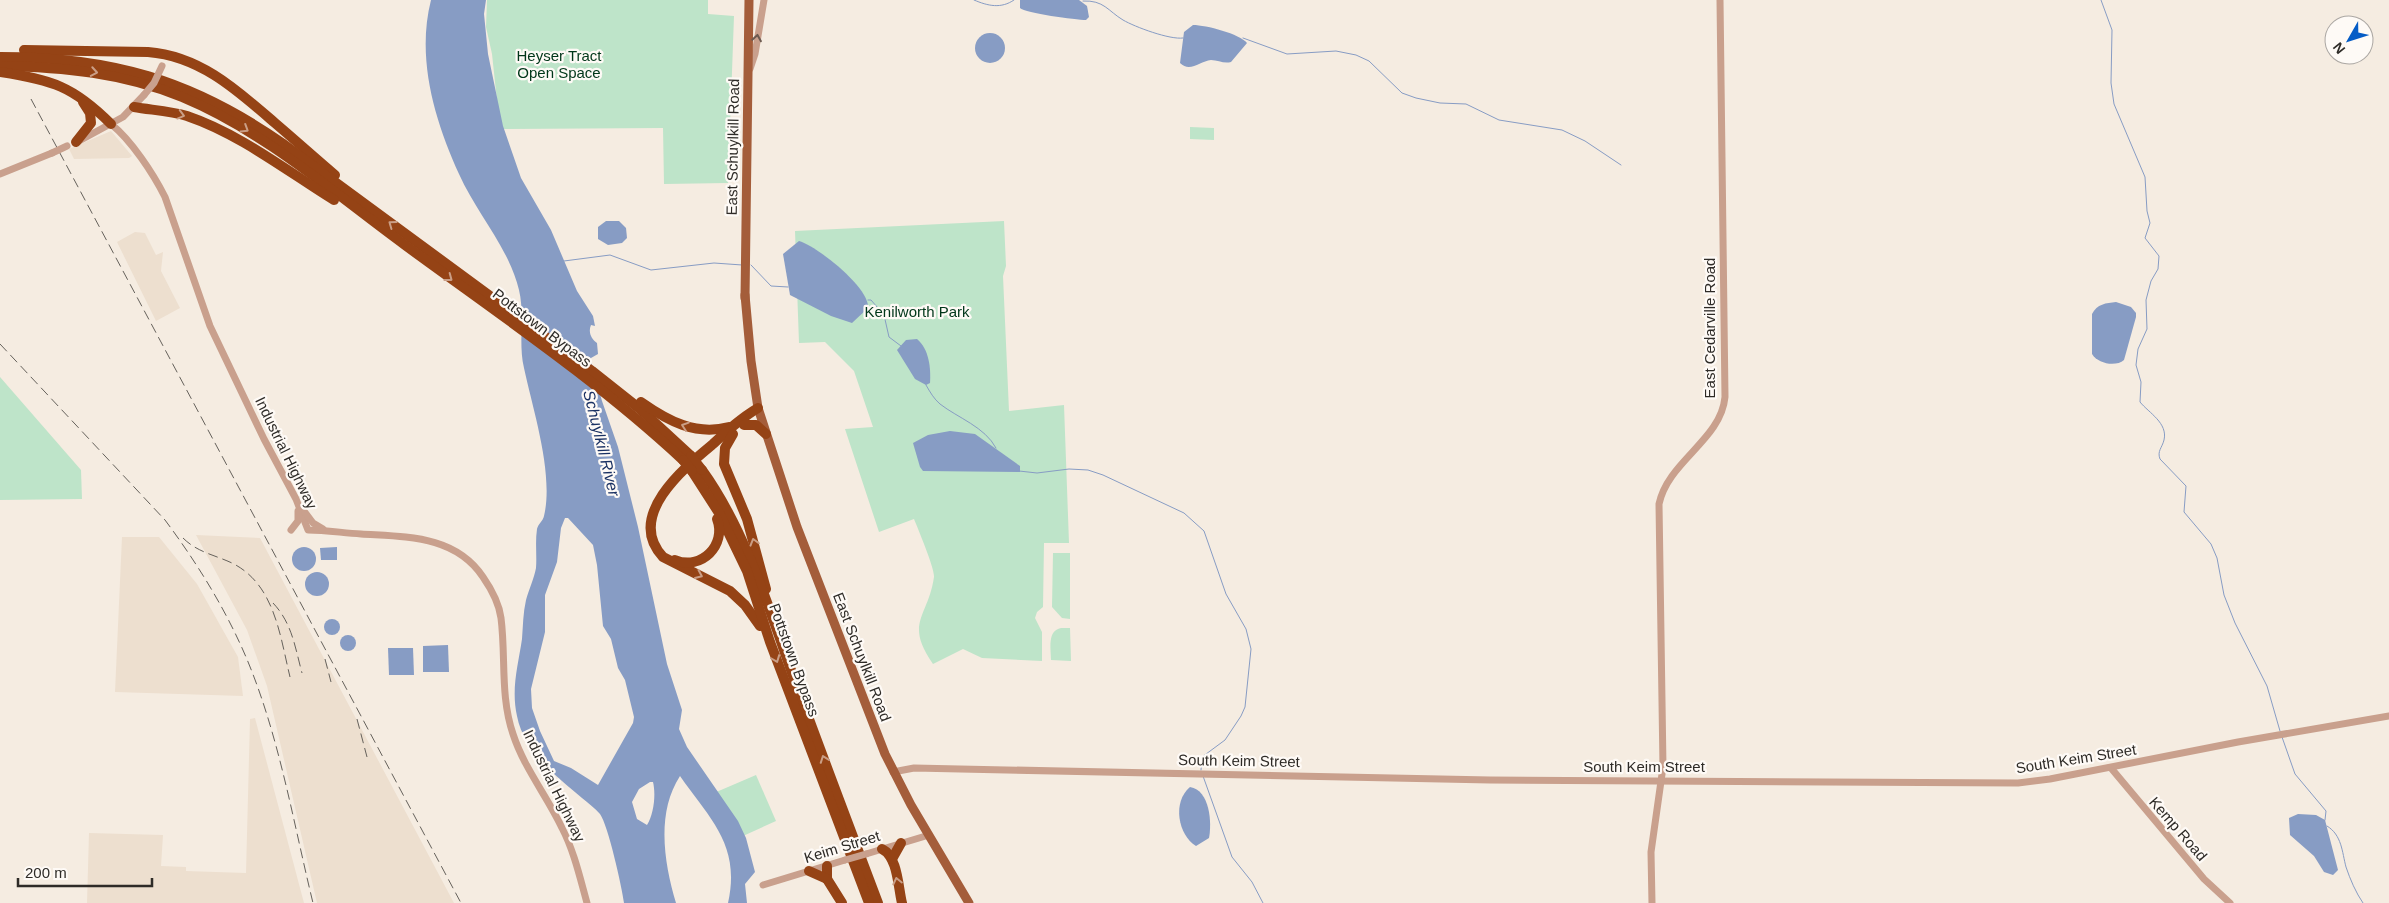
<svg xmlns="http://www.w3.org/2000/svg" width="2389" height="903" font-family="Arial,sans-serif">
<rect width="100%" height="100%" fill="#f5ece1"/>
<g fill="#eddfcf">
<polygon points="111,131 132,156 129,158 74,159 69,149"/>
<polygon points="135,232 145,233 156,255 163,252 161,271 180,308 156,321 117,242"/>
<polygon points="196,535 260,538 454,903 317,903 267,686 247,630"/>
<polygon points="122,537 159,537 197,584 238,657 243,696 115,692"/>
<polygon points="255,718 304,903 87,903 89,833 163,835 161,866 186,867 186,871 246,873 250,719"/>
</g>
<g fill="#bee4c9">
<polygon points="487,0 708,0 708,14 734,16 728,183 664,184 663,128 500,129 492,54 486,27"/>
<polygon points="1190,127 1214,128 1214,140 1190,139"/>
<path d="M1004 221 1006 266 1003 276 1009 411 1064 405 1069 543H1044L1043 607 1037 612 1035 618 1042 632V661L982 658 963 649 933 664C904 622 928 618 934 577 935 569 918 529 914 519L879 532 845 429 873 427 854 371 825 342 799 343 795 231Z"/>
<polygon points="0,377 81,470 82,499 0,500"/>
<polygon points="1053,553 1070,553 1070,619 1062,618 1052,607"/>
<path d="M1061 628H1070L1071 661 1051 660C1051 648 1047 631 1061 628Z"/>
<polygon points="756,775 776,821 743,836 714,793"/>
</g>
<g fill="#879cc4" fill-rule="evenodd">
<path d="M431 0H486L484 14 488 54 503 126 521 178 551 230 577 291 593 316 595 326 591 325C588 332 591 339 597 343L598 354 591 358V362L602 401 618 447 638 527 667 664 682 710 679 729 687 747 738 821 746 838 755 872 745 884 747 903H728C741 845 710 819 680 776 656 813 664 863 676 903H624C622 887 608 825 600 814 595 808 588 803 582 798 556 776 524 752 517 716 511 689 518 666 522 639 523 626 523 613 526 600 529 589 534 579 536 568 537 555 535 542 537 529 538 524 543 521 544 516 554 474 533 410 524 368 518 343 525 315 519 290 509 248 477 214 459 174 435 121 416 59 431 0ZM565 518H568L593 545 597 565 603 626 611 639 618 668 625 680 634 717 633 723 598 785 571 768 554 761 540 731 532 708 531 689 545 632V595L557 562 561 528ZM650 782H653C656 794 654 814 647 825L637 819 632 802 639 789Z"/>
<path d="M1020 0H1079L1087 6 1089 17 1086 20C1076 20 1025 13 1020 8Z"/>
<path d="M1193 25C1206 25 1240 34 1247 43L1231 62C1224 64 1218 60 1211 60 1200 61 1190 73 1180 63L1184 32Z"/>
<circle cx="990" cy="48" r="15"/>
<polygon points="606,221 619,221 626,228 627,238 622,243 608,245 598,239 598,227"/>
<path d="M799 241C817 246 870 288 868 308L852 323 831 316 790 295 783 254Z"/>
<path d="M2116 302 2131 307 2136 313V317L2124 360C2116 367 2098 364 2092 354V314C2097 304 2106 303 2116 302Z"/>
<path d="M917 339C929 349 931 368 930 383L926 385 915 379 897 350 906 340Z"/>
<polygon points="950,431 975,434 1020,466 1020,472 923,471 920,467 913,443 928,435"/>
<circle cx="304" cy="559" r="12"/>
<polygon points="337,547 337,560 321,560 320,548"/>
<circle cx="317" cy="584" r="12"/>
<circle cx="332" cy="627" r="8"/>
<circle cx="348" cy="643" r="8"/>
<polygon points="448,645 449,672 423,672 423,646"/>
<polygon points="388,648 413,648 414,675 389,675"/>
<path d="M1190 787C1210 790 1212 823 1209 838L1196 846C1178 835 1172 802 1190 787Z"/>
<polygon points="2298,814 2316,815 2325,820 2338,870 2333,875 2324,872 2314,856 2290,835 2289,818"/>
</g>
<g fill="none" stroke-linecap="round" stroke-linejoin="round">
<g stroke="#879cc4" stroke-width="1">
<path d="M974 0C988 6 1001 9 1014 0"/>
<path d="M2101 0 2112 30 2111 83 2114 104 2145 177 2147 211 2150 223 2145 238 2159 256 2158 269 2151 281 2146 300 2147 329 2138 349 2136 365 2141 382 2140 402C2149 413 2168 423 2164 440 2162 448 2157 451 2160 459L2186 486 2184 512 2211 544 2217 558 2224 595 2235 623 2267 686 2280 731"/>
<path d="M1083 1C1104 0 1108 11 1123 20 1135 27 1170 40 1183 38"/>
<polyline points="1243,38 1287,54 1336,51 1356,55 1369,61 1402,93 1416,98 1440,103 1466,104 1499,120 1562,130 1585,141 1621,165"/>
<polyline points="564,261 610,255 651,270 714,263 742,265"/>
<polyline points="751,265 771,286 788,287"/>
<polyline points="868,300 871,300 884,315 889,337 901,346"/>
<path d="M926 385C930 392 934 399 940 404 958 418 985 427 996 448"/>
<polyline points="1019,471 1037,473 1069,469 1088,470 1103,475 1184,513 1204,531 1226,594 1246,629 1251,649 1245,707 1241,716 1225,740 1202,757 1201,770"/>
<polyline points="2282,737 2295,774 2326,811 2325,820"/>
<polyline points="1203,776 1232,857 1252,882 1263,903"/>
<path d="M2327 826C2342 835 2342 852 2346 867 2350 879 2356 893 2363 903"/>
</g>
<g stroke="#c9a08d" stroke-width="7">
<polyline points="750,69 755,54 764,0"/>
<path d="M111 124C131 140 153 173 165 197L210 326 264 439 296 499 308 530C326 530 343 533 361 534 406 537 455 535 483 577 492 590 499 603 501 618 506 657 500 696 513 734 524 768 547 796 562 828 574 851 580 878 587 903"/>
<polyline points="79,141 123,117 144,95"/>
<polyline points="0,174 52,153"/>
<polyline points="304,511 313,523 323,529"/>
<polyline points="291,530 298,521 298,511"/>
<polyline points="2111,768 2204,879 2230,903"/>
<polyline points="893,772 914,768 1490,780 2018,783 2050,779 2238,742 2389,716"/>
<polyline points="866,854 929,835"/>
<polyline points="763,885 845,860"/>
<path d="M1652 903 1651 852 1663 767 1659 504C1668 461 1721 440 1725 397L1720 0"/>
</g>
<g stroke="#a45d3a" stroke-width="9">
<polyline points="745,295 751,361 758,408 797,527 885,754 911,805 969,903"/>
<polyline points="745,298 749,0"/>
</g>
<g stroke="#954315" stroke-width="10">
<path d="M24 50 148 52C200 56 237 90 275 123 295 140 315 158 335 175"/>
<path d="M0 57C111 57 191 80 282 143L592 371 640 409 691 456"/>
<path d="M0 66C63 67 124 73 182 97 264 131 334 193 405 245 499 314 597 380 683 460"/>
<path d="M0 72C52 80 73 86 111 124"/>
<path d="M134 107C151 110 170 111 187 116 240 134 287 171 334 200"/>
<polyline points="76,142 91,123 90,113 83,102"/>
<path d="M641 402C668 421 696 436 729 427"/>
<path d="M758 408C741 418 727 431 713 444 684 468 625 516 663 557L730 591 745 605 760 626"/>
<polyline points="744,425 756,425 766,434"/>
<polyline points="733,434 725,448 724,464 747,519 766,589"/>
<path d="M702 470C744 528 768 605 792 673 820 750 849 826 878 903"/>
<polyline points="692,471 719,513 747,571 770,642 869,903"/>
<path d="M675 560C701 571 727 545 717 519"/>
<path d="M882 849C898 857 898 887 902 903"/>
<polyline points="892,859 901,843"/>
<polyline points="827,866 827,879 842,903"/>
<polyline points="809,871 827,879"/>
</g>
<g stroke="#65615b" stroke-width="1" stroke-dasharray="10 5" stroke-linecap="butt">
<polyline points="31,99 461,903"/>
<path d="M0 344 165 520C197 563 225 608 246 657 279 735 293 821 313 903"/>
<path d="M183 538C198 553 216 555 234 564 275 586 280 636 290 677"/>
<path d="M273 603C292 623 295 647 302 673"/>
<polyline points="325,659 331,682"/>
<polyline points="357,719 367,757"/>
</g>
<g stroke="#c9a08d" stroke-width="7">
<polyline points="144,95 154,83 162,66"/>
<polyline points="52,153 67,146"/>
<polyline points="845,860 866,854"/>
</g>
<g stroke="#954315" stroke-width="10">
<polyline points="691,456 702,470"/>
<polyline points="683,460 692,471"/>
</g>
</g>
<defs><path id="oneway-chevron" d="M-2-3.5L2.5 0L-2 3.5" fill="none" stroke-width="1.6" stroke-linecap="round" stroke-linejoin="round" transform="scale(1.25)"/></defs>
<use stroke="#6c5a50" href="#oneway-chevron" transform="translate(757 38) rotate(-81)"/>
<g stroke="#ca9e86">
<use href="#oneway-chevron" transform="translate(94 72) rotate(10)"/>
<use href="#oneway-chevron" transform="translate(181 115) rotate(15)"/>
<use href="#oneway-chevron" transform="translate(245 129) rotate(32)"/>
<use href="#oneway-chevron" transform="translate(392 224) rotate(-144)"/>
<use href="#oneway-chevron" transform="translate(449 278) rotate(37)"/>
<use href="#oneway-chevron" transform="translate(685 426) rotate(-161)"/>
<use href="#oneway-chevron" transform="translate(754 542) rotate(-106)"/>
<use href="#oneway-chevron" transform="translate(699 575) rotate(24)"/>
<use href="#oneway-chevron" transform="translate(776 659) rotate(69)"/>
<use href="#oneway-chevron" transform="translate(824 759) rotate(-110)"/>
<use href="#oneway-chevron" transform="translate(897 881) rotate(-103)"/>
</g>
<g text-anchor="middle" stroke-width="4.5" stroke-linejoin="round" paint-order="stroke">
<g font-size="15" fill="#003619" stroke="#fefaf6">
<text x="559" y="61">Heyser Tract<tspan x="559" dy="17">Open Space</tspan></text>
<text x="917" y="317">Kenilworth Park</text>
</g>
<g font-size="15" fill="#2e2b27" stroke="#fefaf6">
<text transform="translate(733 147) rotate(-89)" y="5">East Schuylkill Road</text>
<text transform="translate(542 328) rotate(37)" y="5">Pottstown Bypass</text>
<text transform="translate(1710 328) rotate(-90)" y="5">East Cedarville Road</text>
<text transform="translate(286 453) rotate(64)" y="5">Industrial Highway</text>
<text transform="translate(862 657) rotate(69)" y="5">East Schuylkill Road</text>
<text transform="translate(794 660) rotate(70)" y="5">Pottstown Bypass</text>
<text transform="translate(2076 759) rotate(-9)" y="5">South Keim Street</text>
<text transform="translate(1239 761) rotate(1)" y="5">South Keim Street</text>
<text x="1644" y="772">South Keim Street</text>
<text transform="translate(554 786) rotate(64)" y="5">Industrial Highway</text>
<text transform="translate(2178 829) rotate(49)" y="5">Kemp Road</text>
<text transform="translate(842 847) rotate(-17)" y="5">Keim Street</text>
</g>
<g font-size="16" font-style="italic" fill="#1a3163" stroke="#fefaf6">
<text transform="translate(602 443) rotate(76)" y="6">Schuylkill River</text>
</g>
</g>
<g transform="translate(2349 40) rotate(231)"><circle r="24" fill="#fefaf6" stroke="#aba7a3"/>
<path d="M0-4L9 19L0 12L-9 19Z" fill="#055cc6"/>
<text y="-8" font-size="14" font-weight="bold" text-anchor="middle" fill="#2e2b27">N</text>
</g>
<path d="M18 878v8h134v-8" fill="none" stroke="#2e2b27" stroke-width="2.5"/>
<text x="25" y="878" font-size="15" fill="#2e2b27" stroke="#fefaf6" stroke-width="4" paint-order="stroke">200 m</text>
</svg>
